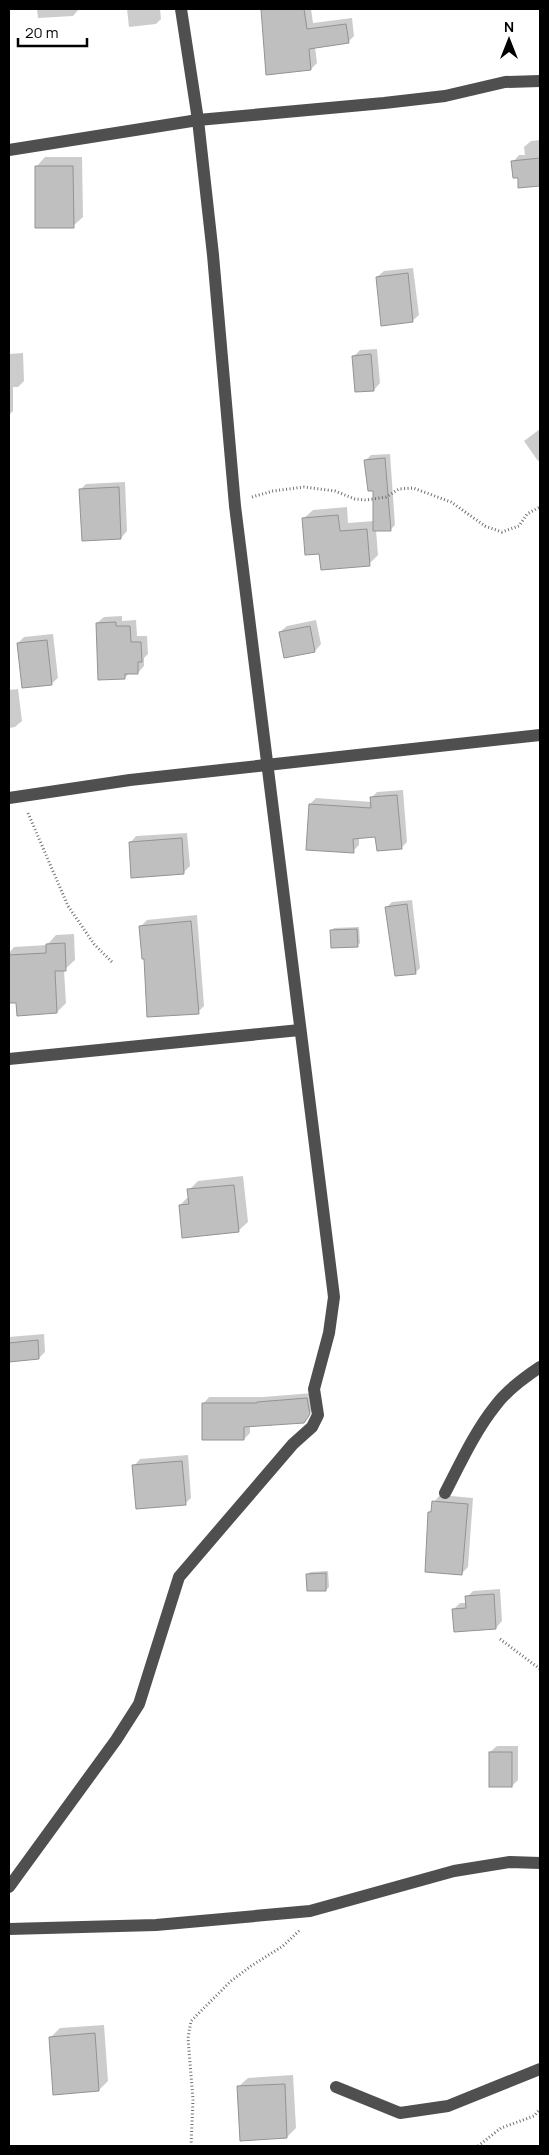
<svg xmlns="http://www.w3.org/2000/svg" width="549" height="2155" font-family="Manrope,sans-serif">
<rect width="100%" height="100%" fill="#fff"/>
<g fill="#0003">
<polygon points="37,9 79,9 73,16 38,18"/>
<polygon points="127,9 160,9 161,19 156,24 129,27"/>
<polygon points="261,9 311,9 313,23 352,18 354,36 348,42 315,47 317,63 311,69 267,74"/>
<polygon points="540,140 540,184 519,186 519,176 513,162 519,155 525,155 524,147 531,141"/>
<polygon points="45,157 82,157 83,217 73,226 36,167"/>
<polygon points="413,268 419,315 412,321 377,277 384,271"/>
<polygon points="377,349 380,383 374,390 354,356 360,350"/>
<polygon points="23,353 24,381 18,387 13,387 13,411 9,415 9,354"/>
<polygon points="540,429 540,460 538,461 524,441"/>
<polygon points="390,454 395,525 390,530 376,530 378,555 369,564 321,553 303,519 313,510 347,507 348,523 374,521 374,490 366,460 371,455"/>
<polygon points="125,482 127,531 121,538 80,490 86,484"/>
<polygon points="122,616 122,621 136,620 137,636 147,636 148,654 144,658 144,666 138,673 130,673 124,678 97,623 104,617"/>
<polygon points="316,620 321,644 315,651 280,632 287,626"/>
<polygon points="53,634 58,678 51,684 18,643 24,637"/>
<polygon points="18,689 22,721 15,727 9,728 9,690"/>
<polygon points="403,790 407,842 401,848 376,836 359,837 359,845 353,851 310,804 316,798 372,802 371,798 377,792"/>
<polygon points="187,833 190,866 183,873 130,843 136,836"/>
<polygon points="412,900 420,968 415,973 387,907 392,902"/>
<polygon points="197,915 204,1006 198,1012 141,926 147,920"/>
<polygon points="359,927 360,943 357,946 331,931 334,928"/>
<polygon points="74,934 75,960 64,970 66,1003 57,1012 18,1002 9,1002 9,953 14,947 47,945 56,935"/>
<polygon points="243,1176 248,1222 238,1231 180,1205 189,1196 189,1190 198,1181"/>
<polygon points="44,1334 45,1352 39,1358 9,1361 9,1337"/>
<polygon points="313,1393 315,1406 303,1422 250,1425 250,1433 244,1439 203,1404 209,1397 263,1397"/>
<polygon points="188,1455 191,1498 185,1504 134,1466 140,1459"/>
<polygon points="440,1495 473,1498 468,1567 462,1573 429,1512 433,1509 434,1502"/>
<polygon points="328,1571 329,1587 326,1590 308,1575 310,1572"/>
<polygon points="500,1589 502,1621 496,1628 453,1610 460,1603 467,1603 467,1597 473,1591"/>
<polygon points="497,1746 518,1746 518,1780 512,1786 490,1752"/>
<polygon points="104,2025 108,2081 99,2090 51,2037 60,2028"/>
<polygon points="293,2075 296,2128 287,2137 238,2087 248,2078"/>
</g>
<g fill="#bfbfbf" stroke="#939393">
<polygon points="261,9 304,9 307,29 346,24 349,43 309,49 311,70 266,75"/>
<polygon points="540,158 540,186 518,188 518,178 513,178 511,161"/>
<polygon points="35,166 73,166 74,228 35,228"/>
<polygon points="408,273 413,322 381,326 376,277"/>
<polygon points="371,354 374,391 355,392 352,356"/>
<polygon points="385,458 391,531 373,531 373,491 368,491 364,460"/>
<polygon points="119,487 121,539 82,541 79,489"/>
<polygon points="338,515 340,531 367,529 370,566 321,570 319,554 305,555 302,518"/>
<polygon points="116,622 116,626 130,626 131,642 141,642 142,662 138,662 138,674 125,674 125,679 98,680 96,623"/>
<polygon points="310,626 315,652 284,658 279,632"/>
<polygon points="47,640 52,685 22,688 17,643"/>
<polygon points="397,795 402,849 377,851 375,837 353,839 354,853 306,850 309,804 371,808 370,797"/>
<polygon points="182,838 184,874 131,878 129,842"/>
<polygon points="407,904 416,974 395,976 385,907"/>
<polygon points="191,921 199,1014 147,1017 144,959 142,959 139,926"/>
<polygon points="357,929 358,947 331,948 330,930"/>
<polygon points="65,943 66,971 55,971 57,1013 17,1016 16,1003 9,1003 9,955 46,953 46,944"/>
<polygon points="234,1185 239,1232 182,1238 179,1205 189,1204 187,1189"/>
<polygon points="38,1340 39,1359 9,1362 9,1343"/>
<polygon points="307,1398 310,1414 304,1423 244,1427 244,1440 202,1440 202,1403 257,1403 257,1402"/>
<polygon points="182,1461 186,1505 136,1509 132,1465"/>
<polygon points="432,1501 468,1504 462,1575 425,1572 428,1512 431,1512"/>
<polygon points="326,1573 326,1591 307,1591 306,1574"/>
<polygon points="494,1594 496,1629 454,1632 452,1609 466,1608 465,1596"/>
<rect x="489" y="1752" width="23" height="35"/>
<polygon points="95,2033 99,2091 53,2095 49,2037"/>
<polygon points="285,2084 287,2138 240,2141 237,2086"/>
</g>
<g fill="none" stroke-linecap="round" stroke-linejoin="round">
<g stroke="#717171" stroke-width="3" stroke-dasharray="1 2.5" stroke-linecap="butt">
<polyline points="252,497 273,491 304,487 335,491 355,499 366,500 386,497 399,489 413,488 451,502 485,526 502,532 519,526 527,514 540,507"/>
<polyline points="28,813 68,906 94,944 112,962"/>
<polyline points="500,1639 540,1669"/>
<polyline points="191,2146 193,2100 188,2038 191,2021 231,1981 251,1966 283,1946 300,1930"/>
<polyline points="478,2146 501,2128 534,2116 540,2109"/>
</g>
<g stroke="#4f4f4f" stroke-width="12">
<polyline points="9,150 198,120 384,103 445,96 505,82 540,81"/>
<polyline points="9,798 130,780 540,735"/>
<polyline points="9,1059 300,1030"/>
<path d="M445 1493C460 1464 475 1431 496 1405 507 1390 525 1377 540 1367"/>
<polyline points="9,1887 116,1740 139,1704 179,1577 293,1444 312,1427 318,1415 314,1389 329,1333 334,1297 235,506 213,255 198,120 181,9"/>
<polyline points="9,1929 156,1925 310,1911 454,1871 510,1862 540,1863"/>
<polyline points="336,2087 400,2113 448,2106 540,2069"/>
</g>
</g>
<rect width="549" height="2155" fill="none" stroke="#000000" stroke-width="20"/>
<g transform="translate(509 40)" stroke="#ffffff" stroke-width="4" paint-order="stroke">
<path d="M0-4L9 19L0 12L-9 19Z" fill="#000000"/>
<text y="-8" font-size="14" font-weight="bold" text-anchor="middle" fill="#000000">N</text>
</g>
<path d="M18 38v8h69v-8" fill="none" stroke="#000000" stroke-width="2.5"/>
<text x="25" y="38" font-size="15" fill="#000000" stroke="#ffffff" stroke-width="4" paint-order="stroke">20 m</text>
</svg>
